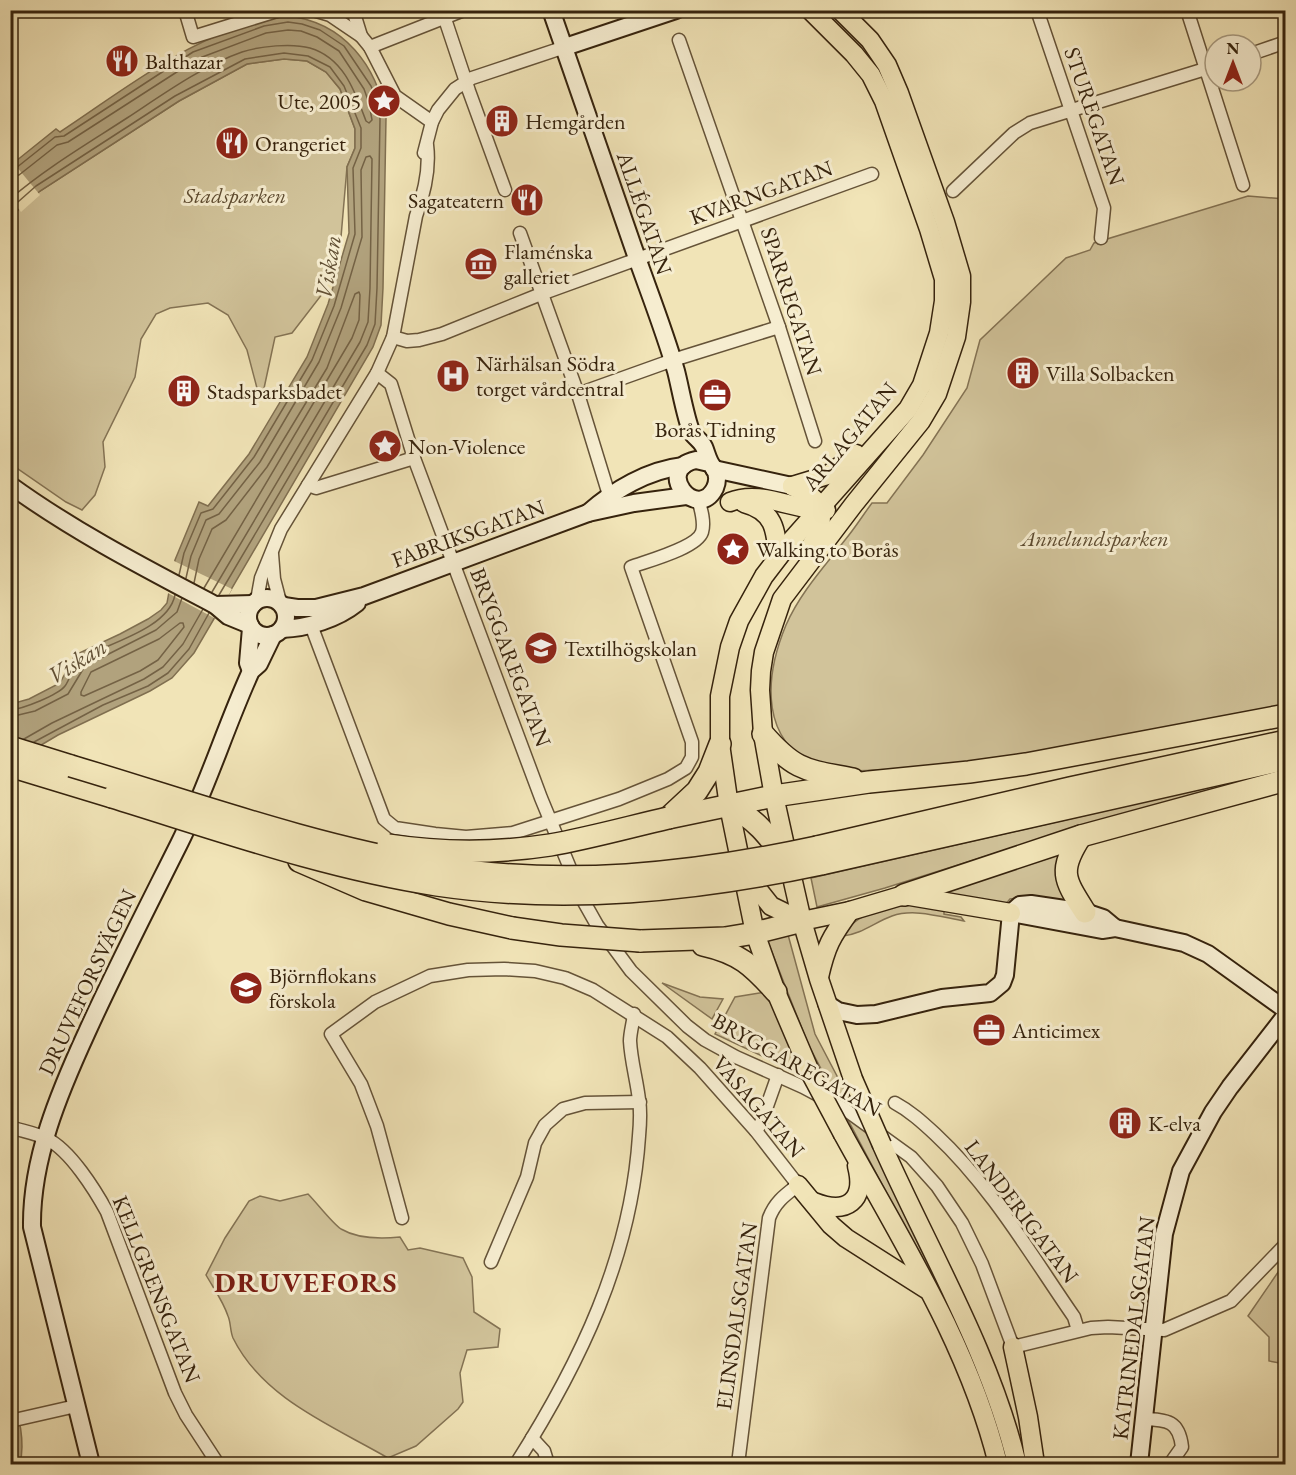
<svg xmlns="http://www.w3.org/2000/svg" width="1296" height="1475" font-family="'EB Garamond',serif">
<rect width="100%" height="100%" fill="#f1e4b7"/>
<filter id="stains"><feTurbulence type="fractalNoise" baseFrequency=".00333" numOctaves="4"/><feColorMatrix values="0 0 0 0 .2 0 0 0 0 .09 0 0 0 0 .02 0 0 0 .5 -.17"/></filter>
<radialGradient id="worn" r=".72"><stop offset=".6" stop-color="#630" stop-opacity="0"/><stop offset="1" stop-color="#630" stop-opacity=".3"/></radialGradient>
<g fill="#d1c39a" stroke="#847354" stroke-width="1.5">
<polygon points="284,59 307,61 326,72 340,89 355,129 355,148 347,167 341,237 323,293 292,333 275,337 263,393 258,392 247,350 228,315 208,303 170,308 156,314 141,339 135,377 103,442 105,467 95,495 82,510 66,502 11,464 11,216 40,191 179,101 247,64"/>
<path d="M1248 196 1285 199V709C1198 726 1110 742 1021 755 975 762 929 769 882 770 865 770 838 773 823 768 759 745 764 678 786 625 800 593 824 567 845 540 855 528 863 515 872 503H887L923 455 967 388 980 340 1066 258 1090 250 1094 243Z"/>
<polygon points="1280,771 1081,826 885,888 817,907 811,878"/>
<polygon points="1061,854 1072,906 1019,898 1010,899 1004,906 942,897 944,892"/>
<path d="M911 904 944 910V914L961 917 964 921C941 917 914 908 892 916 875 922 862 934 843 936 854 914 888 905 911 904Z"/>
<polygon points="787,931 815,1034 869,1137 963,1331 1012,1464 1005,1464 914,1245 808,1044 766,937"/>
<polygon points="662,983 700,997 723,999 712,1019"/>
<polygon points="766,992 805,1076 715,1034 735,997"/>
<path d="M308 1194C317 1203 332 1223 341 1229 358 1239 381 1239 400 1237L408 1250 420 1248 463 1258 472 1277 474 1312 500 1329 498 1347 467 1350 460 1373 463 1402 458 1409 416 1446 388 1458C333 1426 263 1399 233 1338 230 1331 231 1323 228 1316 223 1301 214 1289 206 1275L225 1238 249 1201 260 1196 280 1201Z"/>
<polygon points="1285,1262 1286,1364 1285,1364 1269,1361 1269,1337 1248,1316"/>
</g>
<g fill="#b1a27d" stroke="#806f50" stroke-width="1.5">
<path d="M288 16C344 22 377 66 386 118L383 288 381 325 373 347 194 653 172 678 150 691 58 735 11 763V704L29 699 60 683 75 655 120 634 148 619 161 610 167 603 175 560 199 502 208 506 249 454 307 357 328 304 349 233 347 167 355 148V129L340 89 326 72 307 61 284 59 247 64 179 101 40 191 11 216V165L56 129 60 132C130 86 202 26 288 16Z"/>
<path d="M10 1394C20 1415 25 1442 20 1464H11Z"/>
</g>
<g fill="#f1e4b7">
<polygon points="11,160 40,195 21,212 11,199"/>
<polygon points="172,560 232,589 216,619 166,592"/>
</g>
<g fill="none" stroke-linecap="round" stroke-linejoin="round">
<g stroke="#746245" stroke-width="1.5">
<polyline points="10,169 16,168 55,137 64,136 193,52 264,26 288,22 302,24 320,30 344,46 371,86 377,101 380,119 377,288 375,324 367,345 219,595"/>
<path d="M10 177 19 175 57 145 68 142 197 59 266 33 288 30 301 31 317 37 339 51 364 89 369 103 372 120 369 123 366 121C355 92 344 58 310 48 292 43 260 46 242 52 202 66 162 95 127 118 87 144 46 168 10 199"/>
<polyline points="10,209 36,186 175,96 245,59 284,53 308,56 330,67 344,86 361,128 361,148 353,168 355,234 334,306 312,360 254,457 213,509 201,513 184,553 179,575"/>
<polyline points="186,578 191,556 206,520 219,514 260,462 319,362 341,308 362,237 361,170 366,157 370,156 372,159 370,288 368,322 360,342 212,592"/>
<polyline points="194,583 199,559 212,529 226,520 267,467 327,368 355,294 359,292 360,295 359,320 352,338 204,588"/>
<polygon points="180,623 183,623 184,627 158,660 140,671 84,696 81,695 81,692 91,672 159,639"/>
<path d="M10 710C23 709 58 695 65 686 71 678 73 663 82 658 109 643 168 629 175 595"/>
<polyline points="10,717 35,711 68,694 85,666 156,630 177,612 182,598"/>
<polyline points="24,739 52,723 144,679 163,667 183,644 203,609"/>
<polyline points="34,742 103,705 148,686 168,673 189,649 209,613"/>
</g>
<defs>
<g id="street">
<polyline points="185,10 193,37 280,10"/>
<polyline points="313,10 330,15 361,36 370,47 395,96 432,122"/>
<polyline points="353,10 361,36"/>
<polyline points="442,10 469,91 505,190"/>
<polyline points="1037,10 1104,208 1101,238"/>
<polyline points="1187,10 1243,185"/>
<polyline points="679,40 779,327 815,441"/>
<polyline points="370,47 464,10"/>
<polyline points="1251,54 1286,42"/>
<polyline points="424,153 432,122 438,110 455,89 472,78 565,47"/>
<polyline points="953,191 1014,133 1030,123 1215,66"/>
<polyline points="520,233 578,394 609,495"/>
<polyline points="393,337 407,341 419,340 442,334 541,294 872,174"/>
<polyline points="377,373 391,384 414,458 541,798 584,902 597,925 631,971 687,1026 705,1040 736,1057 803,1087 846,1110 911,1157 937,1186 962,1223 982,1264 1013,1347 1091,1328 1108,1327 1164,1330 1231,1301 1286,1244"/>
<polyline points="578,394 673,360 779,327"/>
<polyline points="308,485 316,488 414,458"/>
<polyline points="272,554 274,579 280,602"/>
<path d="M257 600 261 578 281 529 377 373 393 337 416 216C424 194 430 168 427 145"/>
<path d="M311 625 384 819 395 828 435 834 466 837 513 833 619 799 668 779 686 768 692 757V742L631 567C647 561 697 548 702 532 705 522 701 509 698 499"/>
<path d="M895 1103C910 1111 922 1122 935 1134 991 1186 1031 1255 1074 1317L1078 1330"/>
<path d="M10 1127C22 1131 36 1133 47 1139 70 1150 95 1190 107 1212L175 1393 186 1415 218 1464"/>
<polyline points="756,1131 761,1123 778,1075"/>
<path d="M402 1218 377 1126 361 1084 331 1034 375 1002 430 976 468 970 504 969 535 971 565 978 593 990 667 1037 700 1068 756 1131 798 1185C785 1195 775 1202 769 1218L738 1464"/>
<polyline points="491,1262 527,1177 535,1143 545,1125 563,1109 585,1103 640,1102"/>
<path d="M1143 1419C1167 1420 1179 1420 1182 1447L1170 1464"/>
<polyline points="10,1421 76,1406"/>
<polyline points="532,1438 544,1451 548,1464"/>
<path d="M516 1464C580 1363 631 1258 639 1136 640 1125 641 1112 639 1100 637 1081 631 1061 630 1041 630 1033 633 1023 634 1014"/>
</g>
<g id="secondary">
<path d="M551 10C577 86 603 162 630 238 645 282 663 326 676 371 680 386 686 421 692 433 696 438 701 441 704 447 707 454 708 461 713 467 718 473 718 481 715 488 697 523 653 469 696 460L709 463"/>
<polyline points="565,47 676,10"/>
<polyline points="714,469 792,486"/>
<path d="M10 485C75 532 145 568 215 605L228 616 250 625"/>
<path d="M588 513C614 490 648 470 683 466"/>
<circle cx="267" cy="617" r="19"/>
<polyline points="215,605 253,604"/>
<polyline points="284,606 297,608 316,608 364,596 588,513 634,503 686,496"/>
<path d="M282 629C308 628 337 619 357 603"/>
<polyline points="251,671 248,663 251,628"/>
<polyline points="1011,913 1102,930 1115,928 1184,943 1208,954 1286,1010"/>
<polyline points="1011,913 1020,905 1031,904 1085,912 1103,918 1115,928"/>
<polyline points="827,1004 838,1011 857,1015 876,1014 942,998 990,993 1002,983 1005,975 1011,913"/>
<path d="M91 1464 32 1227C31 1159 59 1093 87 1032 116 968 148 906 179 844 207 788 225 728 251 671L259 664 273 635"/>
<polyline points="1139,1464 1164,1234 1181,1171 1213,1112 1230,1087 1286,1015"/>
</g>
<g id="primary">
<polyline points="810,10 854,54 871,75 884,101 929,229 944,279 944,301 939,333 922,385 908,409 790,542 764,576 739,621 730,647 720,696 720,744 729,806 755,933 776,992 811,1074"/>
<polyline points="840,10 870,40 887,65 899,93 945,222 961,276 961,302 956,337 937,394 921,421 854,504 782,599 764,652 761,671 760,690 763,734 774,796 789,864 802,921 819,979 853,1079"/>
<path d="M792 486C799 490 809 493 814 499 827 516 819 535 808 550"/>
<polyline points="792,486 828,475 856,454"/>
<path d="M730 502C761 489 794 511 826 510"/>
<path d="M744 503C774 511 776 529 778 557"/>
<polyline points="744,872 771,906 802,921 850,911 904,895 1011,913"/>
<path d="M819 977C826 946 831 937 850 911"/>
<path d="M843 1134C901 1240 969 1346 998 1464"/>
<path d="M882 1145C929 1251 990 1352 1017 1464"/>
<polyline points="798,1185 831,1225 846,1238 926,1289"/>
<path d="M814 1202C847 1215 866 1201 857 1166"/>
<polyline points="1013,1347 1028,1417 1035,1464"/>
</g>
<g id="highway">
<path d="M763 734C796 772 807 770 853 779"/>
<polyline points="10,747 71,766"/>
<polyline points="10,766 112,797"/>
<path d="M729 806C757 818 772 841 789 864"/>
<polyline points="668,818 774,796 869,782 969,772 1026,764 1286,715"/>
<polyline points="668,818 697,791 709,772 720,744"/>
<path d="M1081 836C1058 871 1064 879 1085 912"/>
<polyline points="817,847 1070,788 1286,741"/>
<polyline points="299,861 366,890 449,914 512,928"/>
<polyline points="821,864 1286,759"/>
<polyline points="904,895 1081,836 1286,780"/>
<polyline points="640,941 725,938 755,933 802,921"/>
<path d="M703 945C739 953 752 965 776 992"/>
</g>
</defs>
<use href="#street" stroke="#655338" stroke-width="15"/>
<use href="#secondary" stroke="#36230d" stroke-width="20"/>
<use href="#primary" stroke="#36230d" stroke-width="21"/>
<use href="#highway" stroke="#36230d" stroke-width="24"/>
<use href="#street" stroke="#f6edd0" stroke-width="12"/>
<use href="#secondary" stroke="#f6edd0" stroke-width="16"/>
<use href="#primary" stroke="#f1e4b7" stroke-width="18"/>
<use href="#highway" stroke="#f1e4b7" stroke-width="21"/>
<defs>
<g id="primary-bridge">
<polyline points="811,1074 843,1134"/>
<polyline points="853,1079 882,1145"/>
</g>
<g id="highway-bridge">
<path d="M71 766C192 802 310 845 434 866 562 888 692 874 817 847"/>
<path d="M112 797C219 830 326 868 437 885 566 904 694 891 821 864"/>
<path d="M388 845C441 853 498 853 550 845 590 838 629 827 668 818"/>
<polyline points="512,928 561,935 640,941"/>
</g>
</defs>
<use href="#primary-bridge" stroke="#36230d" stroke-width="21" stroke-linecap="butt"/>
<use href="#highway-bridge" stroke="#36230d" stroke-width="24" stroke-linecap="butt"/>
<use href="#primary-bridge" stroke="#f1e4b7" stroke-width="18"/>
<use href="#highway-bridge" stroke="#f1e4b7" stroke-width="21"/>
</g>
<defs>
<symbol id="restaurant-disc" viewBox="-11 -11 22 22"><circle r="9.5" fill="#8f2418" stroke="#f6edd0"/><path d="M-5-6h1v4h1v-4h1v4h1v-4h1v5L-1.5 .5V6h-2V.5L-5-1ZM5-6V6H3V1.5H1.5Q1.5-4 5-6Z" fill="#fff"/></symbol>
<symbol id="sight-disc" viewBox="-11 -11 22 22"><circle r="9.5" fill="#8f2418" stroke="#f6edd0"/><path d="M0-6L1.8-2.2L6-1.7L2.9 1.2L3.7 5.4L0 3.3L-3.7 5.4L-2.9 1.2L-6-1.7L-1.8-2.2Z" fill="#fff"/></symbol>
<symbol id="building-disc" viewBox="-11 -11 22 22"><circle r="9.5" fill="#8f2418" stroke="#f6edd0"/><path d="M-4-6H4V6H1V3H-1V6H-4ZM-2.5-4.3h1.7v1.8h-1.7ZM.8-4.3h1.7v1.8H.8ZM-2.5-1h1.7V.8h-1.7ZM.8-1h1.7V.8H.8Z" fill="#fff"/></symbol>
<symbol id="museum-disc" viewBox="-11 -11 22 22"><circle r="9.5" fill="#8f2418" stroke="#f6edd0"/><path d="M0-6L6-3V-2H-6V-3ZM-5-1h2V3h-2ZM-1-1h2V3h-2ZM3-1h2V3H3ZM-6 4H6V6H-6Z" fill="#fff"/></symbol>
<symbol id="hospital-disc" viewBox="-11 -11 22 22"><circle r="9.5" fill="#8f2418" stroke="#f6edd0"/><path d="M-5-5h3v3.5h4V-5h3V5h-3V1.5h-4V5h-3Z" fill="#fff"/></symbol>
<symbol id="office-disc" viewBox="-11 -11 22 22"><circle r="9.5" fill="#8f2418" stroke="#f6edd0"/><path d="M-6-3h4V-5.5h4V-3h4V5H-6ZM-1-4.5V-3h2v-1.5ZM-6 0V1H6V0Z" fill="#fff"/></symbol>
<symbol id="university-disc" viewBox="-11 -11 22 22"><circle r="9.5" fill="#8f2418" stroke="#f6edd0"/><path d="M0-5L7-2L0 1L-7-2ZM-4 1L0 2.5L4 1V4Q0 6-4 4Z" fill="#fff"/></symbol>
<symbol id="school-disc" viewBox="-11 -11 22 22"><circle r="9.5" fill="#8f2418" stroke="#f6edd0"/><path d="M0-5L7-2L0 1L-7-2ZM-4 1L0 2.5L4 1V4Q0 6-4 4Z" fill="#fff"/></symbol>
</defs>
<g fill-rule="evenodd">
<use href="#restaurant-disc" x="103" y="42" width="38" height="38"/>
<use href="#sight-disc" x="365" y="82" width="38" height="38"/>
<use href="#building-disc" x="483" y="102" width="38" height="38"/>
<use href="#restaurant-disc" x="213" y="124" width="38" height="38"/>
<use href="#restaurant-disc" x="508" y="181" width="38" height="38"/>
<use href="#museum-disc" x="462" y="245" width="38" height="38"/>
<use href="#building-disc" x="1004" y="354" width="38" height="38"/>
<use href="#hospital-disc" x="434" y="357" width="38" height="38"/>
<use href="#building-disc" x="165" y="372" width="38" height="38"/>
<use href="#office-disc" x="696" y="376" width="38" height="38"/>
<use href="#sight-disc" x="366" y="427" width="38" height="38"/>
<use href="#sight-disc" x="714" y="530" width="38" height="38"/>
<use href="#university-disc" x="522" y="629" width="38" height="38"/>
<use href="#school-disc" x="227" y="969" width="38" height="38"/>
<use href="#office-disc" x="970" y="1011" width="38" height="38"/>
<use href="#building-disc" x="1106" y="1104" width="38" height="38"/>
</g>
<g text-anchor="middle" stroke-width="6" stroke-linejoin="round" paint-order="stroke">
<g font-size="22" fill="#36230d" stroke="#f6edd0" text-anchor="start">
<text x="145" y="69">Balthazar</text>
<text x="361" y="109" text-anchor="end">Ute, 2005</text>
<text x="525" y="129">Hemgården</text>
<text x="255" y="151">Orangeriet</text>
<text x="504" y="208" text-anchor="end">Sagateatern</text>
<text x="504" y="259">Flaménska<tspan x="504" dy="25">galleriet</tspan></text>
<text x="476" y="371">Närhälsan Södra<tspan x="476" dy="25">torget vårdcentral</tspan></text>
<text x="1046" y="381">Villa Solbacken</text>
<text x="207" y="399">Stadsparksbadet</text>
<text x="715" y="437" text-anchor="middle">Borås Tidning</text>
<text x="408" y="454">Non-Violence</text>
<text x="756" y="557">Walking to Borås</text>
<text x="564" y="656">Textilhögskolan</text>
<text x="269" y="983">Björnflokans<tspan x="269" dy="25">förskola</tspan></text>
<text x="1012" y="1038">Anticimex</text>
<text x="1148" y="1131">K-elva</text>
</g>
<g font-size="22" fill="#36230d" stroke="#f6edd0">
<text transform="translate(1095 116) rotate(71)" y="8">STUREGATAN</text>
<text transform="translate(761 192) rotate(-20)" y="8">KVARNGATAN</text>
<text transform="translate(645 213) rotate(71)" y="8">ALLÉGATAN</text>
<text transform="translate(792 301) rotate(72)" y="8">SPARREGATAN</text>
<text transform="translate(849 436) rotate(-50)" y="8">ARLAGATAN</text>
<text transform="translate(468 533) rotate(-20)" y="8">FABRIKSGATAN</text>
<text transform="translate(511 657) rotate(69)" y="8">BRYGGAREGATAN</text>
<text transform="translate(87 982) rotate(-65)" y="8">DRUVEFORSVÄGEN</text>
<text transform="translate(797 1064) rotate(29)" y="8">BRYGGAREGATAN</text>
<text transform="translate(759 1106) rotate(49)" y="8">VASAGATAN</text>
<text transform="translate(1022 1211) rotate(53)" y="8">LANDERIGATAN</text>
<text transform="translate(157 1289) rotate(68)" y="8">KELLGRENSGATAN</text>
<text transform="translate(736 1316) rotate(-82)" y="8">ELINSDALSGATAN</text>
<text transform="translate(1133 1328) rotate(-83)" y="8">KATRINEDALSGATAN</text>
</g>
<g font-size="22" font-style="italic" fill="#5d4b30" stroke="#f6edd0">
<text x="235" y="203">Stadsparken</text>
<text x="1095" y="546">Annelundsparken</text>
</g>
<g font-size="24" font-style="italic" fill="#614f34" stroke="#f6edd0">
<text transform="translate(328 267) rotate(-81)" y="8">Viskan</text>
<text transform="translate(77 661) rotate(-32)" y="8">Viskan</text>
</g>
<g font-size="28" font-weight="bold" letter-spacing="1.5" fill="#7a1f14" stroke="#f6edd0">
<text x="306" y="1292">DRUVEFORS</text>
</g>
</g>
<rect width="1296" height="1475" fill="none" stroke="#f1e4b7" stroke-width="36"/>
<rect x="12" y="12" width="1272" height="1451" fill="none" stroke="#36230d" stroke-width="3"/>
<rect x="18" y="18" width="1260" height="1439" fill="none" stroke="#36230d" stroke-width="1.5"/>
<g transform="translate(1233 63)"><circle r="28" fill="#f6edd0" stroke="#a99c82" stroke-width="1.5"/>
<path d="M0-4.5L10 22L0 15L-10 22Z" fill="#8f2418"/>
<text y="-9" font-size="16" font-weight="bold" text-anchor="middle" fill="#36230d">N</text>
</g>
<rect width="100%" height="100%" filter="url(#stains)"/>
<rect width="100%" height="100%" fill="url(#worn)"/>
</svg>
